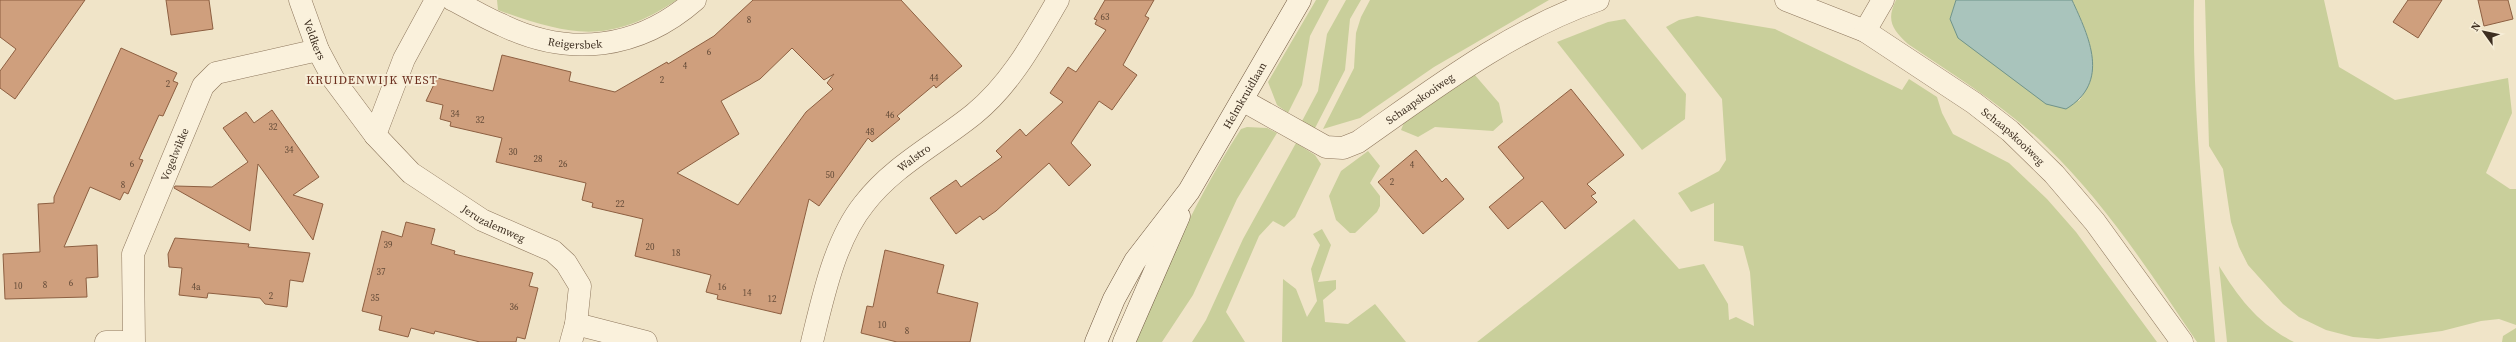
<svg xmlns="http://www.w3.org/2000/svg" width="2516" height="342" font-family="'Source Serif 4',serif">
<rect width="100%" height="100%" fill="#f0e4c8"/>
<g fill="#c9cf9b">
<path d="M497 0H677C609 45 570 36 498 10Z"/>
<polygon points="1316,0 1329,0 1310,36 1302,85 1288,113 1277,105 1268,82"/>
<polygon points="1346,0 1361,0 1350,19 1345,70 1314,130 1301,123 1318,91 1327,34"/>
<polygon points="1370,0 1549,0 1434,67 1360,118 1323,129 1354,68 1356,33 1361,17"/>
<path d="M1896 0H1956L1950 19 2079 101C2104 65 2088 35 2072 0H2194C2192 114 2206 228 2215 342H2197C2151 274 2106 204 2047 147 2006 107 1955 76 1908 44 1892 29 1886 20 1896 0Z"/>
<polygon points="2205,0 2324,0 2339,67 2395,100 2508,78 2512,113 2486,173 2510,189 2516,189 2516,325 2499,319 2481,321 2442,331 2378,339 2353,337 2326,330 2299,317 2283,304 2248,265 2239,247 2231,222 2223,169 2209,146"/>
<polygon points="1697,16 1775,29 1902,90 1909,79 1937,97 1942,113 1953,134 2009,163 2047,199 2076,232 2157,342 1477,342 1634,219 1679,269 1704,264 1728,304 1729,320 1736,317 1754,326 1750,272 1743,246 1714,241 1714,203 1691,212 1678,193 1719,171 1726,160 1722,99 1666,27 1679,20"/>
<polygon points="1625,19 1686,94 1685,119 1642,150 1557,42 1608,22"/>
<polygon points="1474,74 1499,103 1503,122 1493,131 1435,127 1418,137 1401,130 1405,120"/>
<path d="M1247 127 1267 128 1277 133 1237 199 1193 295 1162 342H1132C1165 270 1197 196 1241 129Z"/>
<polygon points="1296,143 1315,155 1321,164 1295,217 1284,227 1273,221 1259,236 1226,312 1245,342 1192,342 1206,320 1243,239"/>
<polygon points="1368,151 1380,166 1370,183 1380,196 1380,206 1377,212 1355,233 1350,233 1336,220 1329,196 1341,171"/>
<polygon points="1322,229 1331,245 1318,282 1336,280 1336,289 1323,300 1325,322 1348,324 1375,304 1406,342 1282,342 1283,279 1296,289 1307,317 1317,301 1311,269 1320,245 1313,234"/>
<path d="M2219 266C2239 298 2258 324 2294 342H2227Z"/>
<polygon points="2516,328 2516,342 2502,342 2503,336"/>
</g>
<path fill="#a9c4bc" stroke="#6f938a" d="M1956 0H2072C2089 37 2111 82 2066 109L2046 104 1958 38 1950 19Z"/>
<g fill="#cf9f7d" stroke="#8d5f41" fill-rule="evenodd">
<polygon points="0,0 85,0 15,99 0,88 0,71 16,49 0,37"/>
<polygon points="166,0 209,0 213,29 171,35"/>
<path d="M753 0H901L962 66 936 88 934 85 897 116 900 119 872 142 868 138 819 206 809 199 781 314 717 299 718 295 706 292 711 275 635 256 643 219 592 207 593 203 582 200 586 183 496 162 502 138 450 126 451 122 440 119 443 105 426 101 437 78 493 91 502 55 571 72 569 81 615 92 667 62 668 64 714 36ZM792 48 824 80 834 74 827 83 833 89 806 112 738 205 677 173 739 134 721 101 760 79Z"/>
<polygon points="1105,0 1154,0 1145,16 1149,18 1123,65 1137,75 1112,110 1099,101 1071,143 1091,165 1069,186 1049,163 996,211 983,220 980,216 956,234 930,198 956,180 961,187 1002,157 996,151 1020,129 1026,136 1063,102 1050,93 1068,67 1076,72 1106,30 1095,24 1097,20 1094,19"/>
<polygon points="2408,0 2442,0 2418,38 2393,22"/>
<polygon points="2478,0 2508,0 2513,19 2484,26"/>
<polygon points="121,48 177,73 173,81 178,83 163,116 159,115 139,159 143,160 128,194 124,192 120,200 90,187 64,247 97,245 98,277 86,278 87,297 5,299 3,254 40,252 38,204 54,203 54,197"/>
<polygon points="1571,89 1624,155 1587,184 1596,193 1591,196 1597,202 1565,229 1542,201 1508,229 1489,207 1524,178 1498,147"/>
<polygon points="272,110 319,177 293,195 323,204 313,240 258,164 250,231 174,188 175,186 212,187 248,162 223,128 246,112 254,123"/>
<polygon points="1416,150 1442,182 1446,178 1464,199 1423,234 1378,182"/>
<polygon points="406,222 435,229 431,244 455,251 454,254 533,273 529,286 538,288 525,339 517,337 516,342 480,342 435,331 434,334 411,328 408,337 379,330 382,316 362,311 382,231 402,237"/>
<polygon points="175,238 249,244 248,247 310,253 303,282 290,280 287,307 265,304 260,298 208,293 207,298 179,295 182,268 169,267 168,254"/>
<polygon points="885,250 944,265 937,293 978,303 970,342 897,342 861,333 867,306 873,307"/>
</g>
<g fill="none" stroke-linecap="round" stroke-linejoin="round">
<defs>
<g id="street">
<path id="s1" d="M300 0 318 50 334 80 375 135 411 173 482 220 553 251 566 263 580 286 576 324 571 342"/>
<path id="s2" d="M453 0C469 8 485 18 502 25 570 58 639 49 695 0"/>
<path id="s3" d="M1786 0 1865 31 1974 103 2010 131 2054 174 2095 222 2182 342"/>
<polyline points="1865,31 1883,0"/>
<path id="s4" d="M1242 100 1326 147 1343 148 1358 142C1435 88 1509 31 1598 0"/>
<polyline points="375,135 404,59 436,0"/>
<polyline points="576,324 646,342"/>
<polyline points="106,342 128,342"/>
<path id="s5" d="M134 342 133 254 203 86 216 73 318 50"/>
<path id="s6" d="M812 342C823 297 835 240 864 204 893 166 937 144 974 114 1011 84 1034 41 1058 0"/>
</g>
<g id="secondary">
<path id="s7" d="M1096 342 1114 299 1135 261 1189 191 1300 0"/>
<polyline points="1124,342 1179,216"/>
</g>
</defs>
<use href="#street" stroke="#8d765c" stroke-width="23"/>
<use href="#secondary" stroke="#6f573f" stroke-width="23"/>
<use href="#street" stroke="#faf1dc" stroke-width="22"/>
<use href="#secondary" stroke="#faf1dc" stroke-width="22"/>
</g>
<g text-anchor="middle" stroke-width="4" stroke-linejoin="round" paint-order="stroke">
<g font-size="9" fill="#624a37">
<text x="1105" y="20">63</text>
<text x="749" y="23">8</text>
<text x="709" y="55">6</text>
<text x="685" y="69">4</text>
<text x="934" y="81">44</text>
<text x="662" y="83">2</text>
<text x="168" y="87">2</text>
<text x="455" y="117">34</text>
<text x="890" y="118">46</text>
<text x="480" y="123">32</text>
<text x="273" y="130">32</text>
<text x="870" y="135">48</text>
<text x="289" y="153">34</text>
<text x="513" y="155">30</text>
<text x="538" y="162">28</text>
<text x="132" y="167">6</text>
<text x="563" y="167">26</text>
<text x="1412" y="168">4</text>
<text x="830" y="178">50</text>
<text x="1392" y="185">2</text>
<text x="123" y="188">8</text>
<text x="620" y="207">22</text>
<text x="388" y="248">39</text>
<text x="650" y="250">20</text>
<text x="676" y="256">18</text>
<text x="381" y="275">37</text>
<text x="71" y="286">6</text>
<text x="45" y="288">8</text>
<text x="18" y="289">10</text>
<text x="196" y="290">4a</text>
<text x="722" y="290">16</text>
<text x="747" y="296">14</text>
<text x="271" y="299">2</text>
<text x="375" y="301">35</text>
<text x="772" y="302">12</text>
<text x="514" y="310">36</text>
<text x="882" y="328">10</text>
<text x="907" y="334">8</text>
</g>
<g font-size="11" fill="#3d2e20" stroke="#f7eed8">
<text dy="4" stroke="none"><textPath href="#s1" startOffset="42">Veldkers</textPath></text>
<text dy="4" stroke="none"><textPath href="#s2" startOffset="131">Reigersbek</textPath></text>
<text dy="4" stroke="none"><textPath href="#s7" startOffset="289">Helmkruidlaan</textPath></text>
<text dy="4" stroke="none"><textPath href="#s4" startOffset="205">Schaapskooiweg</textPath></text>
<text dy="4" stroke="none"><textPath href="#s3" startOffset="267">Schaapskooiweg</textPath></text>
<text dy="4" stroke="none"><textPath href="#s5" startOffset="196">Vogelwikke</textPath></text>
<text dy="4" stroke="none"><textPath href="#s6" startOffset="217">Walstro</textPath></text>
<text dy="4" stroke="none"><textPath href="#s1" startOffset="305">Jeruzalemweg</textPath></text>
</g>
<g font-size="12" letter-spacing="1" fill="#6b2e1e" stroke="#f7eed8">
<text x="372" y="84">KRUIDENWIJK WEST</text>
</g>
</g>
<g transform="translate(2484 32) rotate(303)" stroke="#f7eed8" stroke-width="3" paint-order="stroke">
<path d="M0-3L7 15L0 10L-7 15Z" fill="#3d2e20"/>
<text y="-6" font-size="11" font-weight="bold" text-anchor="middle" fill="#3d2e20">N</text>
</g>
</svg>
